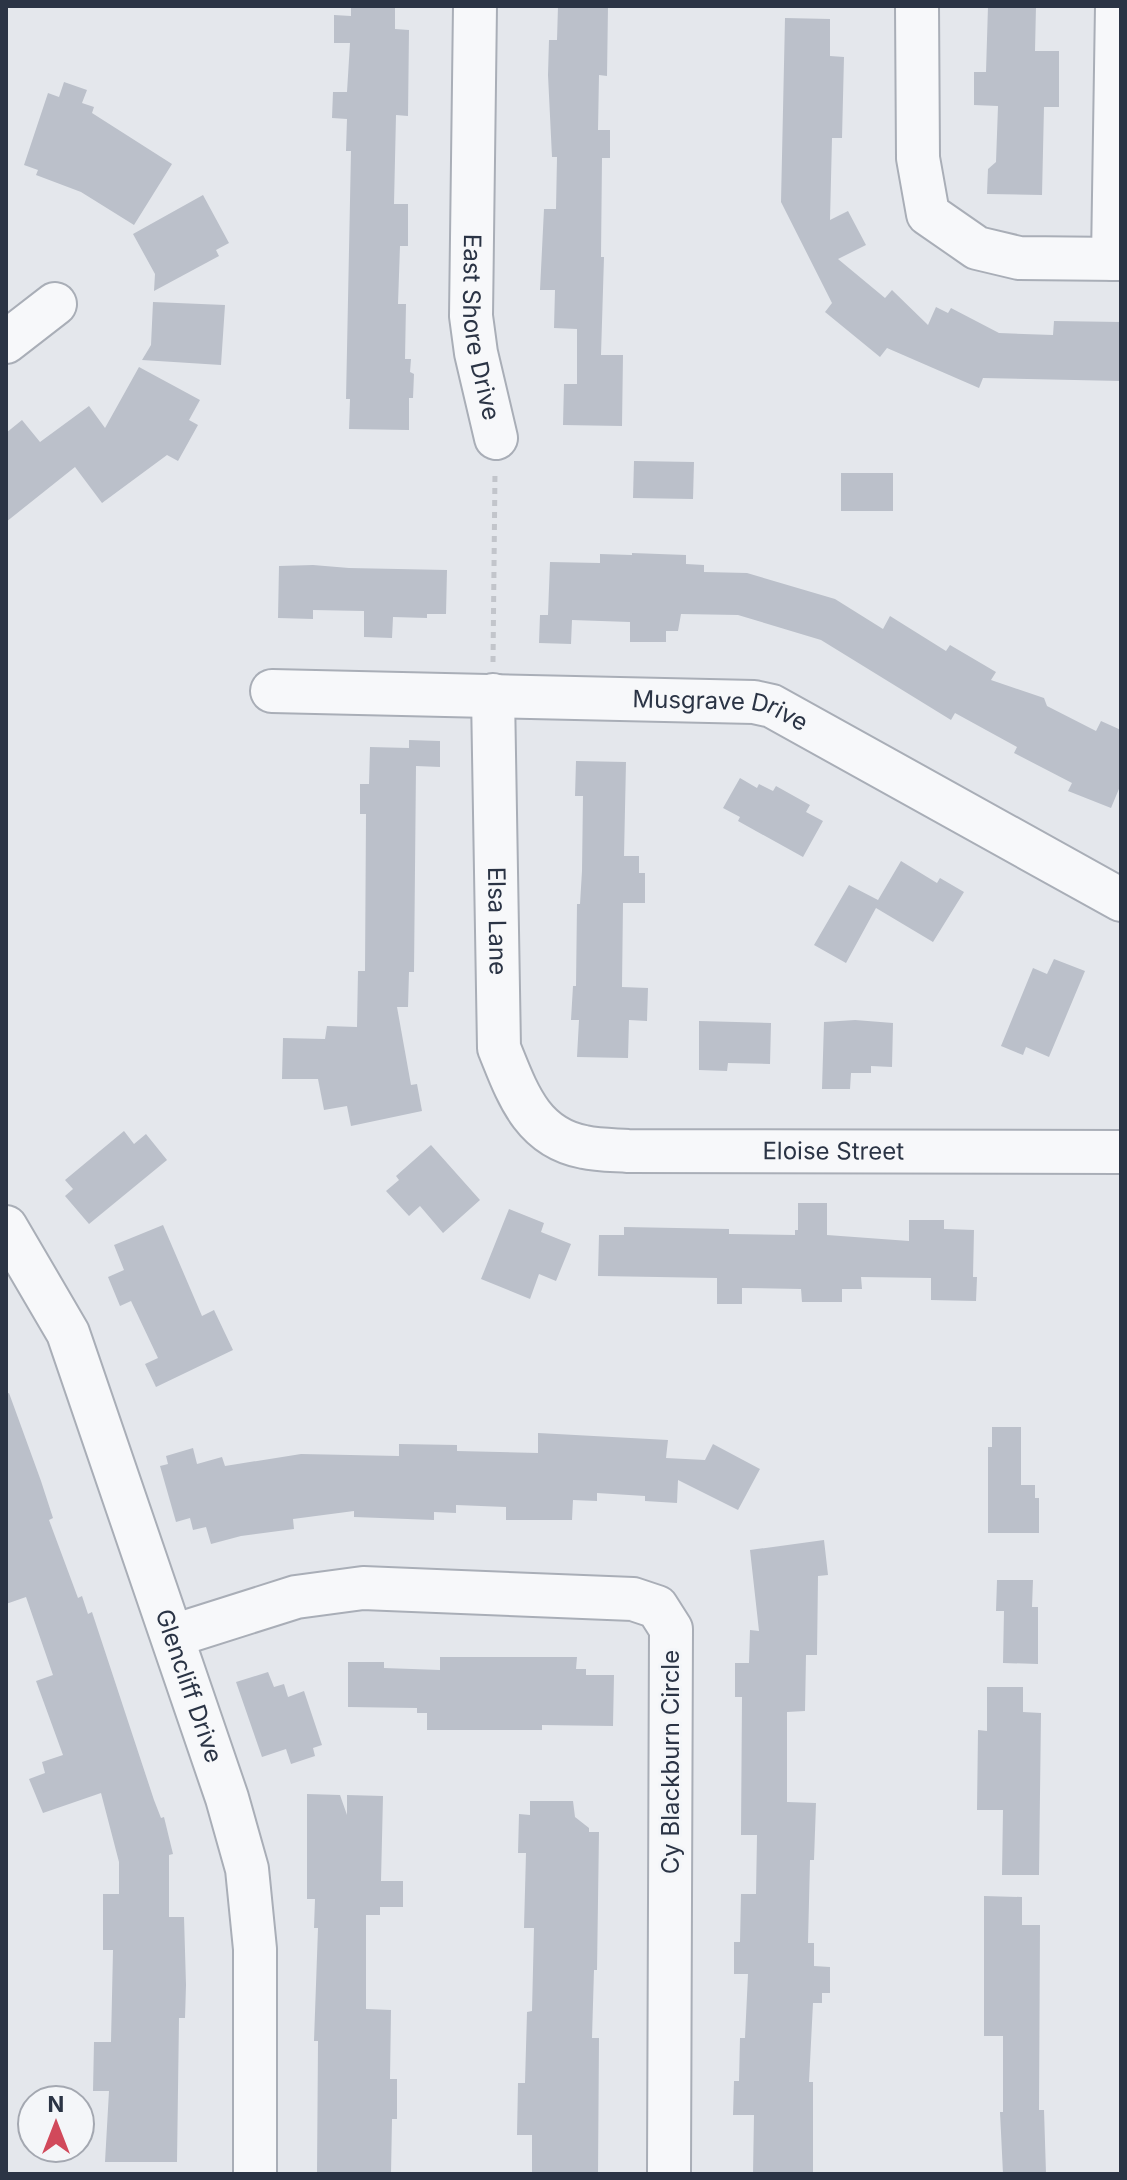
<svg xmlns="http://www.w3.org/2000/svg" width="1127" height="2180" font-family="Inter,sans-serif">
<rect width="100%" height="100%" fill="#e4e7ec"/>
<g fill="#bbc0ca">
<polygon points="351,6 395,6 395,29 409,30 408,116 396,115 394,204 408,204 408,246 400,246 398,304 406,304 405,359 411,359 410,372 414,374 413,398 409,398 409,430 349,429 350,399 346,399 351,151 346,151 347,119 332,118 333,92 347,92 350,43 334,43 334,15 351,16"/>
<polygon points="558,6 608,6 607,76 599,75 598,130 610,130 610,158 602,158 601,257 604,257 601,355 623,355 622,426 563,425 564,384 577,384 577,329 554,328 555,290 540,290 544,209 556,209 557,157 552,157 548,75 549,40 557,40"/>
<polygon points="988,6 1036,6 1035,51 1059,51 1059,107 1044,107 1042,195 987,194 988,169 996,162 998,106 974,105 974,72 986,72"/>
<polygon points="785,18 830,19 830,56 844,57 842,138 832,138 830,220 848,211 866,245 838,259 885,298 892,290 928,325 936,307 948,313 951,308 999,333 1053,335 1054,321 1121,322 1121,381 983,378 979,388 887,348 880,357 825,312 832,303 781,202"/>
<polygon points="64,82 87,90 82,103 94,107 92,113 172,164 134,225 81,192 36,175 38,170 24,165 48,93 59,97"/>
<polygon points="203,195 229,243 216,250 219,256 154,291 155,274 133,234"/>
<polygon points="153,302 225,305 221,365 142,360 151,345"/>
<polygon points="139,367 200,400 189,420 198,425 178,461 167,455 102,503 75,467 6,522 6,433 22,420 40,442 89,406 105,428"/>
<polygon points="634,461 694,462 693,499 633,498"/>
<rect x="841" y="473" width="52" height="38"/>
<polygon points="632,553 686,555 686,564 704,565 704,572 747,573 835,599 883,629 890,616 946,651 950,645 996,672 991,680 1044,698 1047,706 1096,731 1101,721 1121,730 1121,784 1111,808 1068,791 1072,783 1014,753 1017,747 955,713 951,720 821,640 738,615 681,614 678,631 666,631 666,642 630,642 630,622 572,620 571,644 539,643 540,615 548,615 550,562 600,563 600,554 632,555"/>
<polygon points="313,565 349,568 447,570 446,614 427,614 427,618 393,617 392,638 364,637 364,611 313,610 313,619 278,618 279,566"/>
<polygon points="409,740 440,741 440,767 416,766 414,972 409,972 408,1007 397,1007 411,1085 417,1084 422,1111 351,1126 347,1106 324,1110 318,1079 282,1079 283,1038 325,1039 327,1026 357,1027 358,971 365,971 366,814 360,814 360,784 369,784 370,747 409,748"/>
<polygon points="576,761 626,762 624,856 639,856 639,873 645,873 645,903 623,903 622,987 648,988 647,1021 629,1020 628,1058 577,1057 579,1020 571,1020 573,986 576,986 577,904 580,904 582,871 583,796 575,796"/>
<polygon points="740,778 757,788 759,784 773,791 776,786 810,805 806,812 823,821 803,857 738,821 740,817 723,808"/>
<polygon points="901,861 937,883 940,878 964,892 933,942 876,908 846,963 814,945 849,885 878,900"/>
<polygon points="1054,959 1085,971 1049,1057 1026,1047 1023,1055 1001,1046 1033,968 1047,974"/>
<polygon points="855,1020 893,1023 892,1067 871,1066 871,1073 851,1073 850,1089 822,1089 824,1022"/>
<polygon points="699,1021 771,1023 770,1064 728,1063 727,1071 699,1070"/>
<polygon points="124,1131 134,1144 146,1134 167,1160 89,1224 65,1196 73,1189 65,1180"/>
<polygon points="431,1145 480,1200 443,1233 420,1206 409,1216 386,1191 399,1180 396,1176"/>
<polygon points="798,1203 827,1203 827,1235 909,1241 909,1220 944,1220 944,1229 974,1230 973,1277 977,1277 976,1301 931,1300 931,1278 861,1277 862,1289 842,1289 842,1302 802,1302 801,1289 742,1288 742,1304 717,1304 717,1278 598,1276 599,1235 624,1235 624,1227 729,1229 729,1234 795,1235 795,1230 798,1230"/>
<polygon points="509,1209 544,1223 541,1232 571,1244 556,1281 539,1274 530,1299 481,1279"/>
<polygon points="163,1225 202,1316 214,1310 233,1350 156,1387 145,1364 158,1358 131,1301 120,1306 108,1277 124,1270 114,1245"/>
<polygon points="9,1393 41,1481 53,1518 49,1520 78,1598 82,1596 88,1614 92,1612 154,1800 161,1818 164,1817 173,1854 169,1855 169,1917 184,1917 186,1985 185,2018 179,2018 177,2162 105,2162 109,2091 93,2091 94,2042 111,2042 113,1950 103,1950 103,1894 119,1894 119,1862 101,1793 43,1813 29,1779 45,1773 42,1762 63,1755 36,1681 53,1675 26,1597 6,1604 6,1394"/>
<polygon points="992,1427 1021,1427 1021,1485 1035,1485 1035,1498 1039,1498 1039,1533 988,1533 988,1447 992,1447"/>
<polygon points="538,1433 668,1440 666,1458 705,1460 713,1444 760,1469 738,1510 678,1480 677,1503 645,1501 645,1496 597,1493 597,1501 573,1500 572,1520 506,1520 506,1507 456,1505 456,1513 434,1512 434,1520 354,1517 354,1511 293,1519 294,1529 241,1536 211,1544 206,1527 193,1530 190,1518 176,1522 160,1466 168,1464 166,1456 193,1448 197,1464 222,1457 225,1466 301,1454 399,1456 399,1444 457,1445 457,1451 538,1453"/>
<polygon points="824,1540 828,1575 818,1576 817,1655 806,1655 805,1711 787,1712 787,1802 816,1803 814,1860 810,1860 808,1943 814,1943 814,1966 830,1967 830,1993 822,1993 822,2003 813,2003 809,2082 813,2082 813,2174 753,2174 754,2115 733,2115 734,2081 739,2081 740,2038 745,2038 748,1974 734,1974 734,1942 740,1942 741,1894 756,1894 757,1835 741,1835 742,1697 735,1697 735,1663 749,1663 750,1630 759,1631 750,1550"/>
<polygon points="997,1580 1033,1580 1032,1607 1038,1607 1038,1664 1003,1663 1004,1611 996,1611"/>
<polygon points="440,1657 577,1657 576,1669 586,1669 586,1675 614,1675 613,1726 542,1725 542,1730 427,1730 427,1713 417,1713 417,1708 348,1707 348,1662 384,1662 384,1668 440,1670"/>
<polygon points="268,1672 274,1687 284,1684 288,1697 304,1691 322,1745 313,1748 315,1756 291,1764 286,1749 262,1757 236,1682"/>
<polygon points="987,1687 1023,1687 1023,1712 1041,1713 1039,1875 1002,1875 1003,1810 977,1810 978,1730 987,1731"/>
<polygon points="307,1794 340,1795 347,1815 347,1795 383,1796 381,1881 403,1881 403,1907 380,1907 380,1915 366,1915 366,2009 391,2010 390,2079 397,2079 397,2119 392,2119 391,2174 317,2174 318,2041 314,2041 318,1928 314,1928 315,1899 307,1899"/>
<polygon points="530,1801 573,1801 575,1817 589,1828 589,1832 599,1832 597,1970 594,1970 592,2038 599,2038 598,2174 532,2174 532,2135 517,2135 518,2083 525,2083 527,2012 532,2011 534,1928 524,1928 526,1853 518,1853 519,1814 530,1815"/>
<polygon points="984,1896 1022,1897 1022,1925 1040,1925 1039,2110 1044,2110 1046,2174 1003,2174 1000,2112 1003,2112 1003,2036 984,2036"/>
</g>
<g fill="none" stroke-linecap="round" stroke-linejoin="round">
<defs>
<g id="minor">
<path id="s1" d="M475 6 471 316 476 353 496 438"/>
<polyline points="917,6 918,158 928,214 977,248 1019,258 1121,259"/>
<polyline points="1113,259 1117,6"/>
<polyline points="6,342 55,304"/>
<path id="s2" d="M272 691 754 702 772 706 1121 900"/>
<path id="s3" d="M493 695 499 1048C517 1092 531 1137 584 1147 598 1150 613 1150 628 1151L1121 1152"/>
<path id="s4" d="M6 1227 68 1333 227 1798 247 1869 255 1949V2174"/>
<polyline points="173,1636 296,1597 363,1588 633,1599 657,1607 671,1629 669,2174"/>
</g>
</defs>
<use href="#minor" stroke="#a9aeb7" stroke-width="46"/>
<polyline stroke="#c2c5cb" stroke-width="5" stroke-dasharray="6 6" stroke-linecap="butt" points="493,662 495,472"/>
<use href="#minor" stroke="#f7f8fa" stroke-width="42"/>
</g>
<g text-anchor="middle" stroke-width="6" stroke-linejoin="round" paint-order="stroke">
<g font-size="24" fill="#2b3445" stroke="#f4f6f9">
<text dy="8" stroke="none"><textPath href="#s1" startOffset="322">East Shore Drive</textPath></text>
<text dy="8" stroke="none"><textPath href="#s2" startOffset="450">Musgrave Drive</textPath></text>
<text dy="8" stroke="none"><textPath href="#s3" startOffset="226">Elsa Lane</textPath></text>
<text dy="8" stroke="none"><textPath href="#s3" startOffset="740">Eloise Street</textPath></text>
<text dy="8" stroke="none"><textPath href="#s4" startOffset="496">Glencliff Drive</textPath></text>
<text transform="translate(671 1762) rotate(-90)" y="8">Cy Blackburn Circle</text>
</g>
</g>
<rect width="1127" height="2180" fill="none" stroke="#2b3445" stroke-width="16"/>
<g transform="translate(56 2124)"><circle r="38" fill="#f4f6f9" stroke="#a4a8b1" stroke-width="2"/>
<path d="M0-6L14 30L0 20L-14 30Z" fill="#d1495b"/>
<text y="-12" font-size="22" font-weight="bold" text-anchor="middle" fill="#2b3445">N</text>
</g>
</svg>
